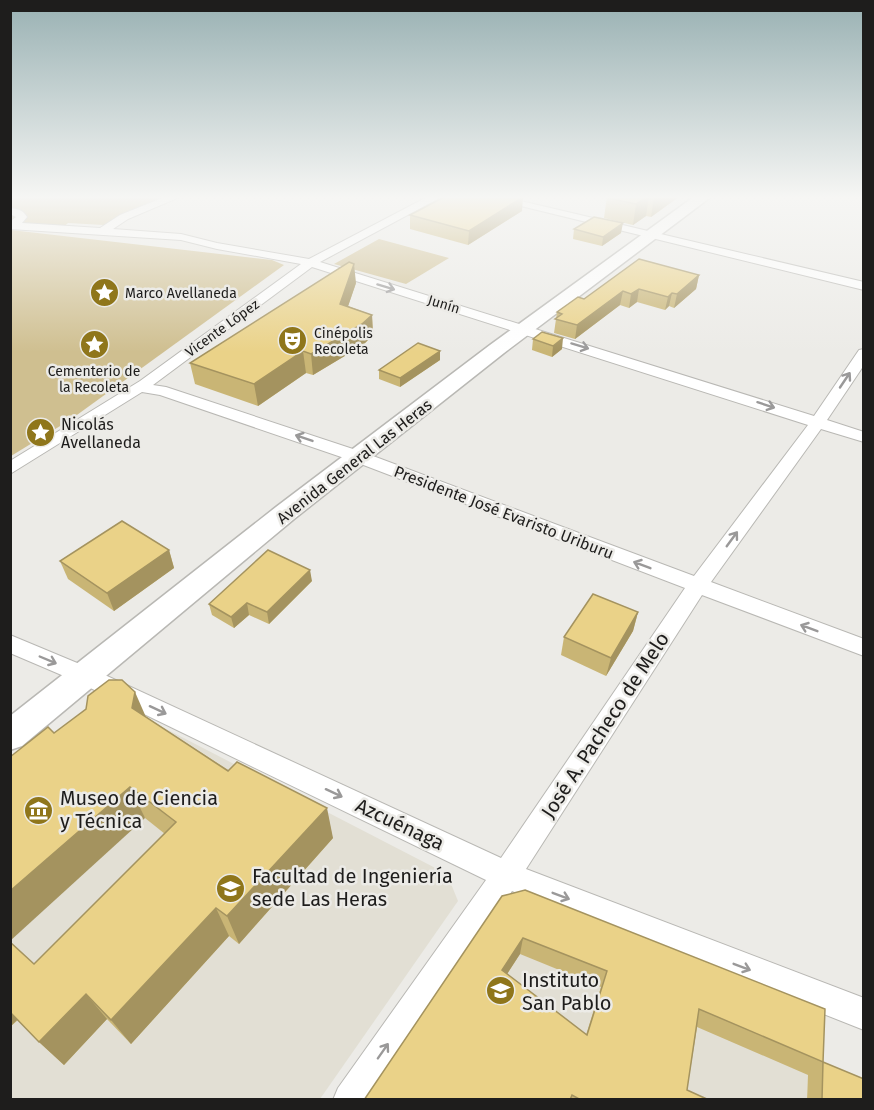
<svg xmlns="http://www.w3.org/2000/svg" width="874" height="1110" font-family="'Fira Sans',sans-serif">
<rect width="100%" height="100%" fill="#ecebe7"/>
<g fill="#e2dfd4">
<polygon points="112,701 447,874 458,901 320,1099 11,1100 11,787"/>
<polygon points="498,913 811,1023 807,1099 374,1100"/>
</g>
<g fill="#cfbf90">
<polygon points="10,196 170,196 104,225 68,223 61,229 11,225"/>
<polygon points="11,230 272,260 284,265 70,420 11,456"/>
<polygon points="379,239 449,258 406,284 334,264"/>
</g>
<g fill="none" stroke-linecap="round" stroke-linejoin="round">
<defs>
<g id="street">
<path d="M167 196H182L128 219 113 229 181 234 217 243 309 259 429 196H443L320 262 814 416 859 350 864 349V365L827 420 864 432V442L821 429 711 582 864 639V656L702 595 526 869 864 998V1030L512 891 370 1100H333L338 1088 486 880 78 682 10 653V635L94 670 501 858 685 588 353 461 160 395 142 392 10 474V461L140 381 301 264 217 249 181 240 10 229V222L16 217 10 214V208C18 209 23 210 27 217L22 223 100 228 120 215ZM312 267 808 425 694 576 365 453 166 387 153 385Z"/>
<polygon points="480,196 500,196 864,282 864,290"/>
</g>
<polygon id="secondary" points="695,196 712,196 504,353 294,519 22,746 10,750 10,716 276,507 490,345"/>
</defs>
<use href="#street" stroke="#b9b8b4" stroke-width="2"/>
<use href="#secondary" stroke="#b9b8b4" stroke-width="3"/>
<use href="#street" fill="#fff" fill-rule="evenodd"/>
<use href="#secondary" fill="#fff" fill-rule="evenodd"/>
</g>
<g fill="#c9b575" fill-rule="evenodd">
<polygon points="607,196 680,196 651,217 646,216 633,225 604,218"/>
<polygon points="522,211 468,245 410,229 410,215"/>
<polygon points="574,229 621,233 602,246 573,239"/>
<polygon points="699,275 696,289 674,308 669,306 665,310 637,302 629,308 620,305 575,339 554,333 557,312 584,299"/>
<polygon points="356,283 348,306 372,315 373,335 363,345 313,375 306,373 258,406 195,384 190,363"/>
<polygon points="533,339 562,349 552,357 532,350"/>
<polygon points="440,351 440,360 400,387 379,379 379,370"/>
<polygon points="169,550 174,568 114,611 68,579 60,561"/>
<polygon points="312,581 269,624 249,615 234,628 212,615 209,604"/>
<polygon points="638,612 633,631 606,676 561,655 564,637"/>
<polygon points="145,716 333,838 239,944 229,936 131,1044 107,1019 64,1065 39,1042 18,1020 10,1027 34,964 165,834 145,818 54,733"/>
<path d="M502 896 823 1062 864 1100H807L808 1075 697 1027 687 1090 709 1100H364ZM520 954 601 987 586 1035 507 974Z"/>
</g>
<g fill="#a4935f">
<polygon points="648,196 649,196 646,216 633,225 636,204"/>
<polygon points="654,196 680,196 651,217"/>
<polygon points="523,197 522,211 468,245 469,231"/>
<polygon points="623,223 621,233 602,246 603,237"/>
<polygon points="354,264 356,283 342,324 340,304"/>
<polygon points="699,275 696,289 674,308 677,294"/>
<polygon points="639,289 637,302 629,308 631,294"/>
<polygon points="623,291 620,305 575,339 577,325"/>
<polygon points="672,293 669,306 665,310 668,297"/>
<polygon points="372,315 373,335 363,345 313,375 311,354"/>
<polygon points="563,338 562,349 552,357 553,346"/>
<polygon points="303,351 306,373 258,406 254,384"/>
<polygon points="440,351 440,360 400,387 400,378"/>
<polygon points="169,550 174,568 114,611 107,593"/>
<polygon points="310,570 312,581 269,624 267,612"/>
<polygon points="247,603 249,615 234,628 231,617"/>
<polygon points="638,612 633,631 606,676 611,658"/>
<polygon points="135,692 149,724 132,708"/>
<polygon points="130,787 145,818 10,941 10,891"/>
<polygon points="327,808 333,838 239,944 227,916"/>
<polygon points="216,908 229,936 131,1044 111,1020"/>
<polygon points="523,938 520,954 500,985 502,970"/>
<polygon points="86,994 107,1019 64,1065 39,1042"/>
<polygon points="10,1010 19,1018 10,1027"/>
</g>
<g fill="#ead288" stroke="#a4935f" stroke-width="1.5" fill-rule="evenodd">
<polygon points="446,196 519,196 523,197 469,231 410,215"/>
<polygon points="610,196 648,196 636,204 607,198"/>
<polygon points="594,217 623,223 603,237 574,229"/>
<polygon points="639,259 699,275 677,294 672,293 668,297 639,289 631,294 623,291 577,325 555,319 562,314 557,312 578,297 584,299"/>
<polygon points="349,262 354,264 340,304 372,315 362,324 311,354 303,351 254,384 190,363"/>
<polygon points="542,332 563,338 553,346 533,339"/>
<polygon points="418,343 440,351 400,378 379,370"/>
<polygon points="122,521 169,550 107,593 60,561"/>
<polygon points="268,550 310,570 267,612 247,603 231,617 209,604"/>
<polygon points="593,594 638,612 611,658 564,637"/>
<polygon points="109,680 122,680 135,692 132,708 228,771 237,762 327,808 227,916 216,908 111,1020 86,994 39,1042 10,1012 10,942 34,964 176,822 130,787 10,891 10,757 48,727 54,733 86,709 88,696"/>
<path d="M525 890 825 1009 823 1062 699 1009 687 1090 709 1100H581L572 1095 570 1100H364L502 896ZM523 938 607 971 587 1035 502 970Z"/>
<polygon points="823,1062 864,1079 864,1100 822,1100"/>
</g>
<defs><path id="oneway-shaft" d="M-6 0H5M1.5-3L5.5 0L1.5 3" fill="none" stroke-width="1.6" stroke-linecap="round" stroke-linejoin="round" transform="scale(1.5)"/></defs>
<g stroke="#9a9999">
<use href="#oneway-shaft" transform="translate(386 287) rotate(17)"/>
<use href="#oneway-shaft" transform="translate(580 346) rotate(17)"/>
<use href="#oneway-shaft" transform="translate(845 380) rotate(-56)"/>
<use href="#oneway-shaft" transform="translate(766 405) rotate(18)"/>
<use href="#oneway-shaft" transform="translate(304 438) rotate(-161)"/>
<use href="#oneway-shaft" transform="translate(732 539) rotate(-54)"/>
<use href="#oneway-shaft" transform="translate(642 565) rotate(-159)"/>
<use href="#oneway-shaft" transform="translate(809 628) rotate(-159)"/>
<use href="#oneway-shaft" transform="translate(48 660) rotate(23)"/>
<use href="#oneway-shaft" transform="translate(158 710) rotate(25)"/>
<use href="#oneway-shaft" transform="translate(334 793) rotate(25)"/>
<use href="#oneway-shaft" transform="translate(561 896) rotate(21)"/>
<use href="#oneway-shaft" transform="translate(742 967) rotate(21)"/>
<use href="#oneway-shaft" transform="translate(383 1051) rotate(-55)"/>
</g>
<linearGradient id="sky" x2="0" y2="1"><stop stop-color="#99b1b3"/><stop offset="0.56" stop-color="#f6f6f4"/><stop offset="1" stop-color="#f6f6f4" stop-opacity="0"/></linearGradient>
<rect width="874" height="352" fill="url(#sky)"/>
<defs>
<symbol id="sight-disc" viewBox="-11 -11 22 22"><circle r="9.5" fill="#8f761b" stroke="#ecebe7"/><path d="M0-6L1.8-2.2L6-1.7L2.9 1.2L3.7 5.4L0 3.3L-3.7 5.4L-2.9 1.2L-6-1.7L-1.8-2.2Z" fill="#fff"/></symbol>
<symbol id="theatre-disc" viewBox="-11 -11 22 22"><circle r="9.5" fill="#8f761b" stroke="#ecebe7"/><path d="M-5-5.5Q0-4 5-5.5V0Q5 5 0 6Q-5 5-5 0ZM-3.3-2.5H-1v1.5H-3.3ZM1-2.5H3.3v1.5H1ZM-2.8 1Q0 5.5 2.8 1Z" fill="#fff"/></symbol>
<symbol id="museum-disc" viewBox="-11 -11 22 22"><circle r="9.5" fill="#8f761b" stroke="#ecebe7"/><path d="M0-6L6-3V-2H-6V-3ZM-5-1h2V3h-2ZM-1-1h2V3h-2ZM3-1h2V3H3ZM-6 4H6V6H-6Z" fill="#fff"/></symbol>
<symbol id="university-disc" viewBox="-11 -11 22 22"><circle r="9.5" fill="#8f761b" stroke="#ecebe7"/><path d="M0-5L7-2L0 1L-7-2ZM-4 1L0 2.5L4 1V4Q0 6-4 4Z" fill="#fff"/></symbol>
<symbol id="school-disc" viewBox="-11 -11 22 22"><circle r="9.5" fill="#8f761b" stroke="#ecebe7"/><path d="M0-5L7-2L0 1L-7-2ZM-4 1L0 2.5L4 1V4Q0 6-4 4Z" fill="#fff"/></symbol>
</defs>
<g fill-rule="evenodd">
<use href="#sight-disc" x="88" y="276" width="33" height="33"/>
<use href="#theatre-disc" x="276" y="324" width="33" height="33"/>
<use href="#sight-disc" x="78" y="328" width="33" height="33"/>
<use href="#sight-disc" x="24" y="416" width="33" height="33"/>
<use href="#museum-disc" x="22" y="794" width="33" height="33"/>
<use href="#university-disc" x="214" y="872" width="33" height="33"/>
<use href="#school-disc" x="484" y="974" width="33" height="33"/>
</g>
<g text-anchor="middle" stroke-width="5" stroke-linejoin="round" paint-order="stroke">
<g font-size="14" fill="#1e1d1c" stroke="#ecebe7" text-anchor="start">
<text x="125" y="298">Marco Avellaneda</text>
<text x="314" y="338">Cinépolis<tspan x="314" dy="16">Recoleta</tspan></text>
<text x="94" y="376" text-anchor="middle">Cementerio de<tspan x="94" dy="16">la Recoleta</tspan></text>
</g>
<g font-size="14" fill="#1e1d1c" stroke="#ecebe7">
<text transform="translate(444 304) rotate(17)" y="5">Junín</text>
<text transform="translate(222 328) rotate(-36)" y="5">Vicente López</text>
</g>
<g font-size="16" fill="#1e1d1c" stroke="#ecebe7" text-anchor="start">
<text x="61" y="430">Nicolás<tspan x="61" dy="18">Avellaneda</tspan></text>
</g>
<g font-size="16" fill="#1e1d1c" stroke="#ecebe7">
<text transform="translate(354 461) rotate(-38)" y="6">Avenida General Las Heras</text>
<text transform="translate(504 512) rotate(21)" y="6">Presidente José Evaristo Uriburu</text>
</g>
<g font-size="20" fill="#1e1d1c" stroke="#ecebe7">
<text transform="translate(605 725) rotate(-57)" y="7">José A. Pacheco de Melo</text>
<text transform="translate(400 824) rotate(25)" y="7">Azcuénaga</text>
</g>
<g font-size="20" fill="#1e1d1c" stroke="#ecebe7" text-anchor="start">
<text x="60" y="805">Museo de Ciencia<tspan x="60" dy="23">y Técnica</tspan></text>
<text x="252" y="883">Facultad de Ingeniería<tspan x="252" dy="23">sede Las Heras</tspan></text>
<text x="522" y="987">Instituto<tspan x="522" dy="23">San Pablo</tspan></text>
</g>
</g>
<rect width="874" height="1110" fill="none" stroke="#1e1d1c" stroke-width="24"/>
</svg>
